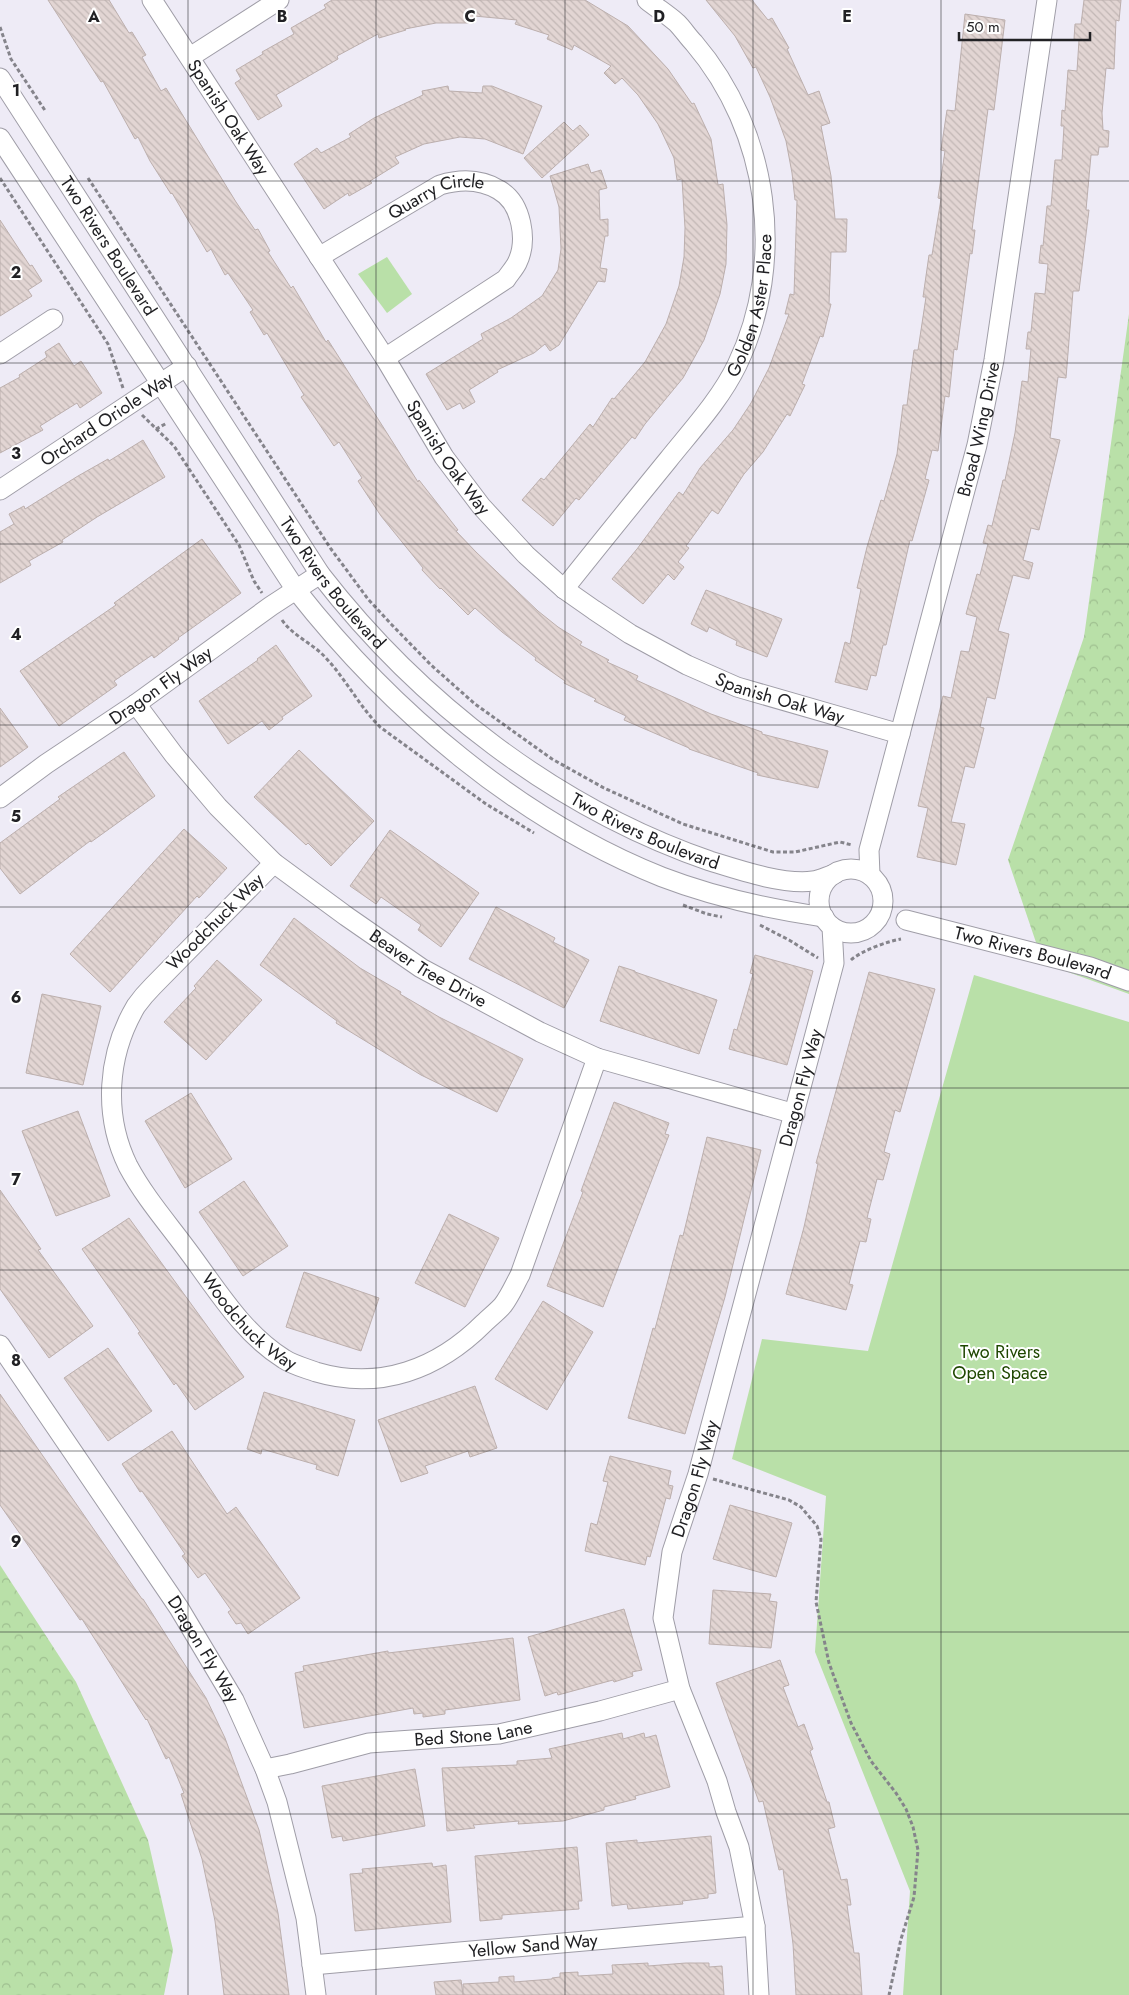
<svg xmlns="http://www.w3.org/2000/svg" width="1129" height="1995" font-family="Jost,sans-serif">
<defs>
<pattern id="forest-crowns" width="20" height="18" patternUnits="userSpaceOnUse" patternTransform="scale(1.25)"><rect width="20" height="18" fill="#b9e0a8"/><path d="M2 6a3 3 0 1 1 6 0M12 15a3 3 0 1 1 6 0" fill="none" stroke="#9fc090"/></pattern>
<pattern id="building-back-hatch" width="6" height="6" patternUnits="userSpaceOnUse" patternTransform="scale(1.25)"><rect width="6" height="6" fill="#e2d5d3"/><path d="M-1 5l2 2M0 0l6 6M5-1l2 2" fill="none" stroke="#c2b7b5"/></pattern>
</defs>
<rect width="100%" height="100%" fill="#eeebf6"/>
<g fill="url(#forest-crowns)">
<polygon points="1129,314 1129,994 1043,963 1008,860 1084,637"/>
<polygon points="0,1565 76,1682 148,1840 173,1950 164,1995 0,1995"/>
</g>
<g fill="#b9e0a8">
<polygon points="387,257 412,294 387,313 358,274"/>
<polygon points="974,975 1129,1022 1129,1995 903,1995 910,1891 815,1652 826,1496 732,1459 762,1339 868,1351"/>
</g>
<g fill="url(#building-back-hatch)" stroke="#bcafad">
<polygon points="48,0 109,0 129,33 132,32 146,55 142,57 161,91 166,88 236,202 255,230 258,229 270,251 268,252 291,288 293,286 326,342 328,340 418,482 419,480 458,530 456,531 476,552 538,611 558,627 582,642 580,645 609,660 607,662 638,676 636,680 711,714 762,732 762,734 828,751 818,788 757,775 758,773 689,749 689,748 624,720 626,716 594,701 596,699 564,683 565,681 535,660 536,658 502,632 475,608 468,615 441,588 440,589 422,570 423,568 381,516 358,481 362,478 339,442 334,446 301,397 304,395 267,333 264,335 250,312 253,310 228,273 225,275 211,249 207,252 172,193 171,194 150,161 138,137 135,139 103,81 101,82"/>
<polygon points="332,0 585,0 628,26 668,69 692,104 694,103 711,139 718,185 723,184 727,225 726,264 720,294 704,340 683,378 645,424 635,439 632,437 579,500 576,498 553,526 522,500 541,478 544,480 590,424 593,427 612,398 614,399 645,362 666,324 679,286 684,257 685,228 682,179 677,180 674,158 658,124 638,95 622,78 615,84 604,73 611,66 574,45 572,50 547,39 549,35 515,24 517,20 474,16 474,23 436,23 405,29 406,30 379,38 378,34 337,56 338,59 276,95 282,106 258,120 235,83 241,79 236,70 263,54 262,52 294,34 291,28 326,8 324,5"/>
<polygon points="706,0 752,0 768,20 772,18 789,48 787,49 808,95 819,91 830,123 821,126 831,176 835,219 847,219 846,252 831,252 829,304 831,304 823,337 820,336 802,384 805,385 790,416 787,414 763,452 744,474 718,514 712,510 686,546 689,548 678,562 684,567 674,580 668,574 643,604 612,579 637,549 679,492 683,495 700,468 733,430 751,403 769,368 789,314 785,314 790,294 794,295 797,200 795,200 792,173 786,141 770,97 756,67 753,68 735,36"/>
<polygon points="1084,0 1121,0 1119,21 1116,20 1114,69 1106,68 1102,113 1103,130 1109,131 1108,147 1099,147 1098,155 1091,155 1086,210 1089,210 1079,291 1073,291 1066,378 1058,377 1050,438 1060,440 1039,530 1031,528 1023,560 1033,563 1029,579 1013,575 998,631 1009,634 995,699 987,697 980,727 984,728 974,768 965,766 951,822 965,824 956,865 917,857 928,808 918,806 943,696 951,698 961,651 969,652 977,617 966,614 977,574 980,575 988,544 983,543 988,525 992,526 1003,480 1005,480 1015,433 1022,381 1028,382 1031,349 1026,349 1028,332 1031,332 1035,293 1045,294 1048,264 1039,263 1041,245 1043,246 1047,206 1051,206 1055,160 1062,160 1064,126 1061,126 1062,110 1065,111 1068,70 1077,71 1079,40 1074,39 1075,24 1081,24"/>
<polygon points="965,14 1005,20 994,110 988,109 972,230 975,230 972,254 970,253 957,350 954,349 949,397 945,396 938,451 932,450 925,479 929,480 912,541 910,540 886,645 883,645 876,676 871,675 867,690 835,682 845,642 850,644 861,589 857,588 867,547 881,500 884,501 897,454 903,405 907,405 914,350 918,350 926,297 923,297 929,255 932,255 941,199 938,198 945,151 941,150 947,110 955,111"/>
<polygon points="448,86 449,91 482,93 483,86 492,86 542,106 523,154 485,139 460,137 424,144 395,157 399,163 370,181 372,183 349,196 348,193 324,209 294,164 317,148 321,153 351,137 349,134 374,118 423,95 422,91"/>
<polygon points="564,122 573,131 580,125 589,135 542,178 524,158"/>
<polygon points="588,164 591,173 601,170 607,188 599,190 600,220 608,219 608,236 605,236 600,268 607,269 605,282 598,281 559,345 550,351 545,344 534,353 497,370 498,372 469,390 475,402 463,409 460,403 447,410 426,374 483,339 481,334 511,318 542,296 558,270 561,249 559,207 550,176"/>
<polygon points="0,220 30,266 32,265 42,281 28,290 32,296 0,316"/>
<polygon points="59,343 74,366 81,361 102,393 80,408 77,403 40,426 43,430 0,453 0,388 20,377 19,375 47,357 45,352"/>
<polygon points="143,440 165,477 97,517 62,540 63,542 29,561 31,565 0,583 0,532 14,524 9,514 24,506 25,509 78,476 108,459 109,461"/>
<polygon points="202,539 241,593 178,638 179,639 154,658 152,655 114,681 117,685 59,726 20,671 116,605 114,603"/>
<polygon points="706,590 782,619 767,657 736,645 737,641 709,627 707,632 691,624"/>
<polygon points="276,645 312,696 282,717 283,719 269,730 262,721 228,744 199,701 258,660 257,659"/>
<polygon points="0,708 28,747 0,767"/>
<polygon points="299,750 374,821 331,866 308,843 306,845 254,797"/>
<polygon points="124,752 155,796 91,842 90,841 20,894 0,868 0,843 60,799 58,797"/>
<polygon points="184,829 227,868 199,898 197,896 110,992 70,954"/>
<polygon points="390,830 479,893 441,947 418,930 421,925 381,897 376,904 350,886"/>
<polygon points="496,907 555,938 553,942 589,960 564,1008 469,959"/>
<polygon points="294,918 360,968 401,992 400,994 439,1017 523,1059 497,1112 421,1075 336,1023 337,1021 260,965"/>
<polygon points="755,955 813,971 787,1065 729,1049 734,1029 737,1030 753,974 750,973"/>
<polygon points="217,960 262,1000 206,1060 164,1022 196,988 194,986"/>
<polygon points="619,966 635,971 635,972 717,1000 699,1054 600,1021"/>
<polygon points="869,972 935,989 900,1112 895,1110 884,1152 890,1154 883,1180 877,1179 867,1218 871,1219 866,1242 860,1241 849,1284 853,1285 846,1310 786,1294 804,1227 818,1164 816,1163"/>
<polygon points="42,994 101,1006 83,1085 26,1073"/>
<polygon points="191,1093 232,1159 185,1188 145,1121"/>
<polygon points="614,1102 669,1123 665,1134 669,1135 603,1307 547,1286 583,1192 581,1191"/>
<polygon points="78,1111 110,1196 56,1216 22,1131"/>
<polygon points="707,1137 761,1150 725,1297 685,1434 628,1418 653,1328 655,1329 680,1235 683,1236"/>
<polygon points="244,1181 288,1246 243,1276 199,1212"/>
<polygon points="0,1190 41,1249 38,1250 93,1326 49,1358 0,1289"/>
<polygon points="449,1214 499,1238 465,1307 415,1283"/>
<polygon points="129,1218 244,1377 195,1410 176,1383 174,1385 138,1333 140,1332 82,1249"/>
<polygon points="304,1272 379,1298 361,1351 286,1327"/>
<polygon points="543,1301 593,1332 547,1410 495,1379"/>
<polygon points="108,1348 152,1411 108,1441 64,1378"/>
<polygon points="475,1386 497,1448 470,1457 468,1451 425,1466 428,1473 401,1482 378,1420"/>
<polygon points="264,1392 355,1420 338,1476 316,1469 317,1465 262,1449 261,1454 247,1449"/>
<polygon points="0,1394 142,1599 143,1599 206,1698 225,1738 259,1830 278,1913 289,1995 224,1995 215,1921 202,1859 181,1794 184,1793 169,1757 166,1759 147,1719 146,1720 82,1619 80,1620 0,1505"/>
<polygon points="172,1431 227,1514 236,1507 300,1598 248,1634 241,1623 236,1624 228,1612 231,1610 205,1573 198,1578 182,1556 185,1554 142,1491 140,1492 122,1464"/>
<polygon points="610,1456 671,1471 668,1485 673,1486 670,1499 666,1498 650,1557 647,1556 645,1565 585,1551 591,1523 597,1525 608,1482 603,1481"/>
<polygon points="730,1505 792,1523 776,1577 713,1559"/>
<polygon points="713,1590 771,1594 769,1601 777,1602 771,1648 709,1644"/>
<polygon points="624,1609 642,1670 632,1672 633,1676 614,1682 613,1680 558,1695 557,1692 545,1696 528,1637"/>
<polygon points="513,1638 520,1700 445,1710 445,1714 423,1717 423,1713 414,1714 413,1708 304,1728 295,1673 304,1671 303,1666 388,1651 388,1653"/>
<polygon points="780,1660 789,1685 783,1687 798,1727 804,1724 813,1749 810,1751 827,1802 829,1802 835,1827 828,1829 841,1880 847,1879 851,1905 847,1905 854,1953 859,1953 862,1995 796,1995 793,1944 783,1869 779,1870 763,1801 759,1802 716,1683"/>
<polygon points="622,1733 623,1739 644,1733 645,1738 656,1735 670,1787 635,1796 636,1799 604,1807 604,1810 563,1821 518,1824 519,1821 473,1825 475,1828 447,1831 442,1768 517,1765 517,1761 552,1758 549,1749"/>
<polygon points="415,1769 425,1826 343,1841 342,1836 332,1838 322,1786"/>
<polygon points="711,1836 716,1893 708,1894 708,1898 682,1901 683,1904 628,1909 627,1904 612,1906 606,1843 637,1840 637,1843"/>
<polygon points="577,1847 582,1901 578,1901 579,1909 502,1915 502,1919 480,1921 475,1856"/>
<polygon points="432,1863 433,1867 446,1865 451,1922 355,1931 350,1874 363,1873 362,1869"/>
<polygon points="648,1963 648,1966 686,1963 709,1963 709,1967 722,1966 724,1995 463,1995 463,1984 499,1982 499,1977 514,1976 514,1982 552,1979 552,1978 560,1977 560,1973 578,1972 578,1976 613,1974 612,1965"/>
<polygon points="461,1980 463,1995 436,1995 434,1982"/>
</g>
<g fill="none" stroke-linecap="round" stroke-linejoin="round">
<defs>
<g id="street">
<path id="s1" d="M152 0 385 358 444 457 481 506 526 555 564 589 594 610 630 634 687 665 737 687 900 734"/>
<polyline points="190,57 279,0"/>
<path id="s2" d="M0 78 320 574C419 702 556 808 710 861 739 870 783 885 813 881 820 880 828 876 835 874"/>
<path d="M0 138 296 590C391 711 519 820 662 877 714 897 769 909 824 917"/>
<path id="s3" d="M319 257 440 185C460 179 481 179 499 190 522 203 528 241 517 263 514 269 509 274 506 279L385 358"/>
<polyline points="0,354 53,319"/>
<path id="s4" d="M0 490 187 366"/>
<path id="s5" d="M564 589C598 546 633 503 668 460 692 430 720 400 737 365 787 261 769 131 694 43 688 37 683 29 677 23 668 15 657 8 647 0"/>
<path id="s6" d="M136 704 174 755 218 807 274 863 346 916 421 968 540 1032 597 1058 795 1114"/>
<path id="s7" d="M0 798 46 764 136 704 271 606 320 574"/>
<path id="s8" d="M274 863 153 986C147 992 141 999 136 1006 107 1055 103 1115 128 1166 145 1198 170 1226 191 1255 219 1293 244 1334 284 1359 293 1365 305 1368 316 1372 380 1391 438 1369 484 1323 490 1317 498 1311 503 1305 510 1296 515 1284 520 1275L597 1058"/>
<circle cx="851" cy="901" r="32"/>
<path id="s9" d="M870 875 869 850 977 445 994 360 1047 0"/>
<path id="s10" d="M906 920 1090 967 1129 981"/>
<path id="s11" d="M0 1345 179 1608 234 1700 265 1769 277 1802 306 1918 316 1995"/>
<path id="s12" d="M265 1769 290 1764 369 1743 499 1734 600 1711 680 1689"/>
<path id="s13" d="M312 1965 755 1926"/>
<path id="s14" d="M759 1995 755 1926 739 1847 726 1812 717 1781 680 1689 663 1618 672 1552 698 1474 834 963 832 927"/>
</g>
</defs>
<use href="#street" stroke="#9f9da7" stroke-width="21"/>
<g stroke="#85848b" stroke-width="3" stroke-dasharray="4 2.5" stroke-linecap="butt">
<polyline points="0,27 11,59 46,112"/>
<polyline points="0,178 108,344 123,388"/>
<polyline points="88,178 331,549 368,599 391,624 431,665 475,704 552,759 604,788 683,824 773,852 795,852 840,842 852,845"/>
<polyline points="142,415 174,446 239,545 254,581 262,593"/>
<polyline points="156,429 167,423"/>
<path d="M282 620C293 636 312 643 325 657 346 679 359 706 380 727L486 804 534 833"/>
<polyline points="683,905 707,914 722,917"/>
<polyline points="760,925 789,940 818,958"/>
<path d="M851 960C861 951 888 941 901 939"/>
<polyline points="713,1479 789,1500 801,1507 817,1526 821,1539 816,1602 829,1663 851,1723 871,1761 896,1793 906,1809 913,1827 918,1850 914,1897 901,1939 889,1995"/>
</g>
<use href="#street" stroke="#fff" stroke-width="19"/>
</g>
<path fill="none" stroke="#212124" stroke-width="1" stroke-opacity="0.55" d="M188 0V1995M376 0V1995M565 0V1995M753 0V1995M941 0V1995M0 181H1129M0 363H1129M0 544H1129M0 725H1129M0 907H1129M0 1088H1129M0 1270H1129M0 1451H1129M0 1632H1129M0 1814H1129"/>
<g text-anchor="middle" stroke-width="4" stroke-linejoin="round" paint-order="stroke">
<g font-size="18" fill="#212124" stroke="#fff">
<text dy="6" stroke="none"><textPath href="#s1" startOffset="140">Spanish Oak Way</textPath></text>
<text dy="6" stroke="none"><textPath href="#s3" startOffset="134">Quarry Circle</textPath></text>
<text dy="6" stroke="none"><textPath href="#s2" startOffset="200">Two Rivers Boulevard</textPath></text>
<text dy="6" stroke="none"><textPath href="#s5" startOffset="345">Golden Aster Place</textPath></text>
<text dy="6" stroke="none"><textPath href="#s4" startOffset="128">Orchard Oriole Way</textPath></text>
<text dy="6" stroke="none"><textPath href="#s9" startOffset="460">Broad Wing Drive</textPath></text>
<text dy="6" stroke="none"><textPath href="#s1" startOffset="545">Spanish Oak Way</textPath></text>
<text dy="6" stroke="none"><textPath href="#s2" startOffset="605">Two Rivers Boulevard</textPath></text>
<text dy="6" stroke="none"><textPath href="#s7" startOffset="196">Dragon Fly Way</textPath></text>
<text dy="6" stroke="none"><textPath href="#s1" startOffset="965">Spanish Oak Way</textPath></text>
<text dy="6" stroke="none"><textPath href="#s2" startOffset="1010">Two Rivers Boulevard</textPath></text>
<text transform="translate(215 922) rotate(-45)" y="6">Woodchuck Way</text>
<text dy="6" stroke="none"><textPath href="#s10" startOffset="131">Two Rivers Boulevard</textPath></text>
<text dy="6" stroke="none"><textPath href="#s6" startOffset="398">Beaver Tree Drive</textPath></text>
<text dy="6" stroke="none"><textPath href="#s14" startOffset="940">Dragon Fly Way</textPath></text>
<text dy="6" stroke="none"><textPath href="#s8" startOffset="564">Woodchuck Way</textPath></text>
<text dy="6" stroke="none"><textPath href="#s14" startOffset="535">Dragon Fly Way</textPath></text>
<text dy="6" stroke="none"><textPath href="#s11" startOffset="366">Dragon Fly Way</textPath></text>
<text dy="6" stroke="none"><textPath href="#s12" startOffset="212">Bed Stone Lane</textPath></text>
<text dy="6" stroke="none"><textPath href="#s13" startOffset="222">Yellow Sand Way</textPath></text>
</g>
<g font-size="18" fill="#1f4701" stroke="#fff">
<text x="1000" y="1358">Two Rivers<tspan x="1000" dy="21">Open Space</tspan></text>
</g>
</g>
<g font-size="16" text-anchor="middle" font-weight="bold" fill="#212124" stroke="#fff" stroke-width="4" stroke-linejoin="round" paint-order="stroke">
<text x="94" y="22">A</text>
<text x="282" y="22">B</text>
<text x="470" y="22">C</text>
<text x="659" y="22">D</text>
<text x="847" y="22">E</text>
<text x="16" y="96">1</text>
<text x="16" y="278">2</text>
<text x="16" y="459">3</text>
<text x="16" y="640">4</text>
<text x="16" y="822">5</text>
<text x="16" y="1003">6</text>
<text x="16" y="1185">7</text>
<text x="16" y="1366">8</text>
<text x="16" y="1547">9</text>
</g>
<path d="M959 32v8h131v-8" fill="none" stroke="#212124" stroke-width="2.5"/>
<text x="966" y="32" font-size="15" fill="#212124" stroke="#ffffff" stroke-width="4" paint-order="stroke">50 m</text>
</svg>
